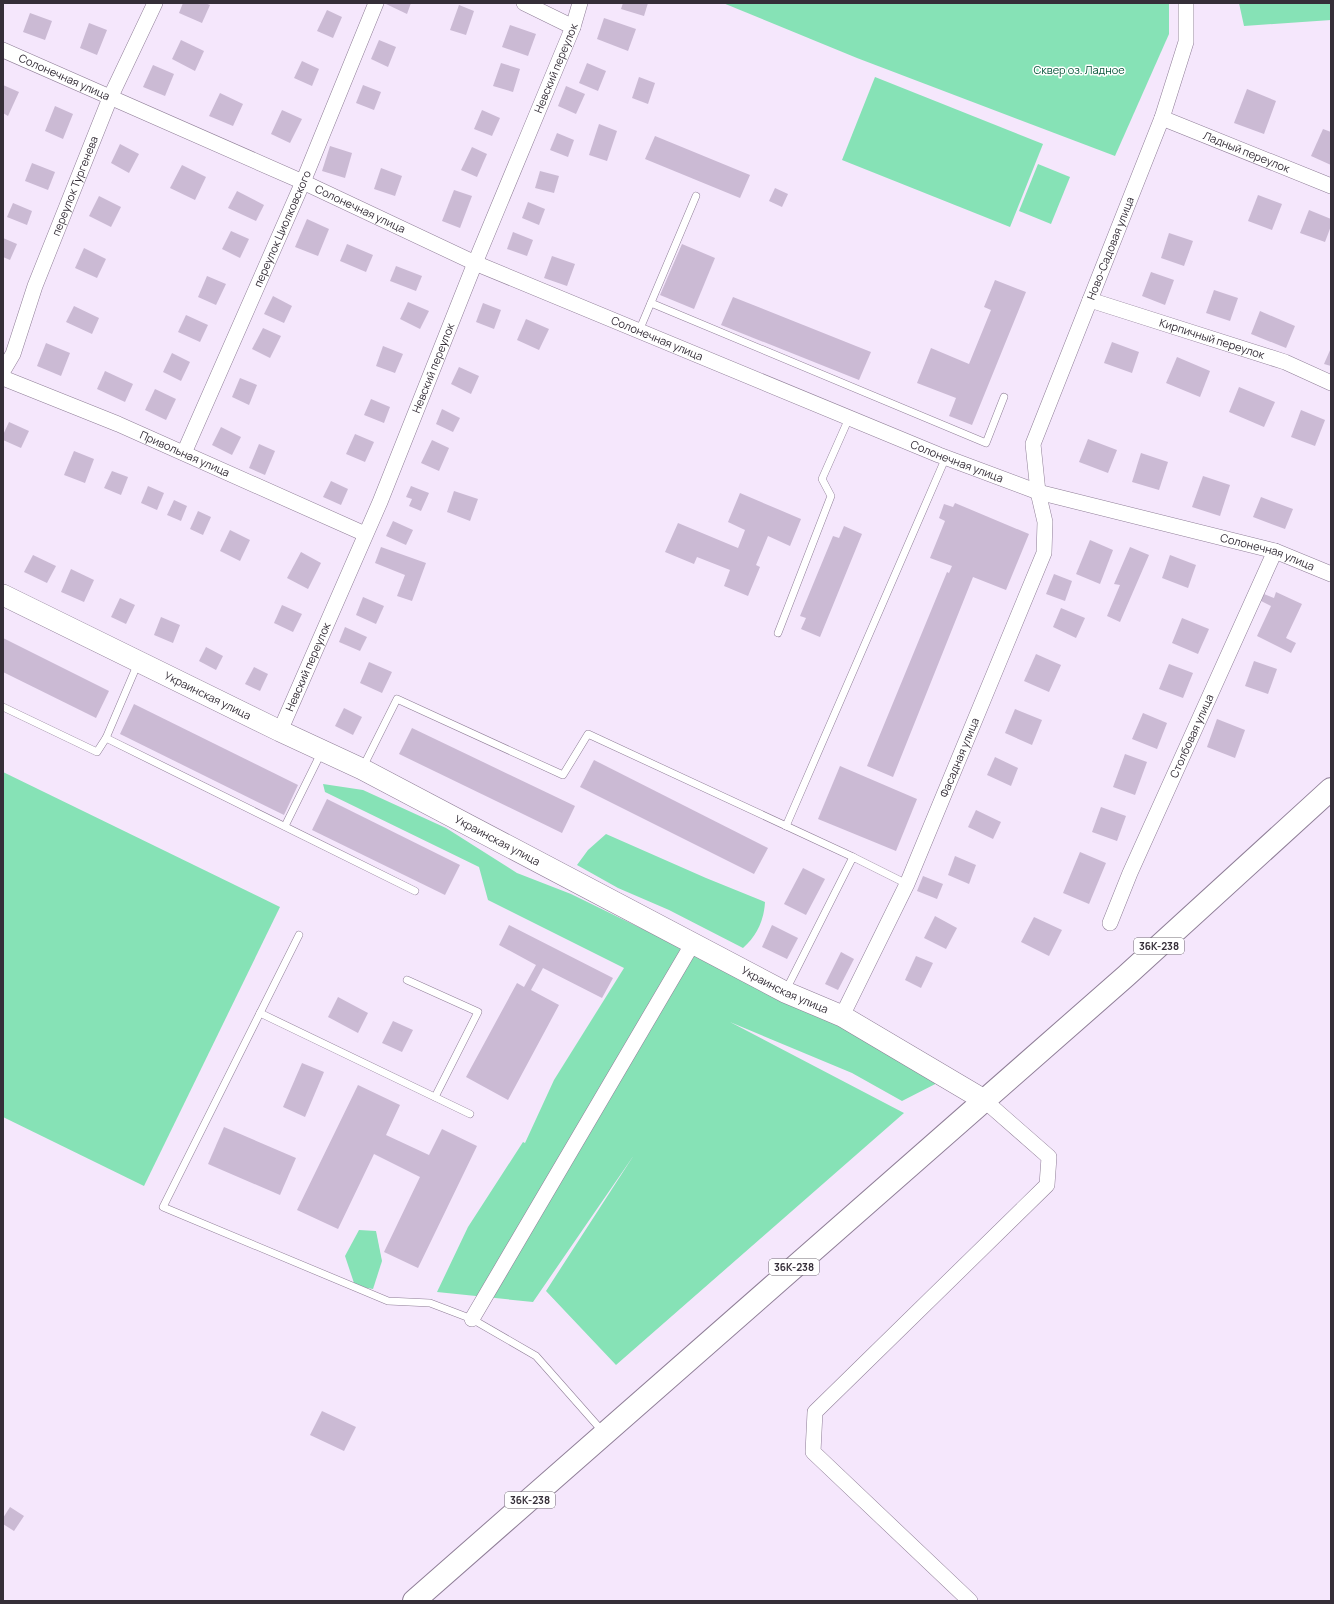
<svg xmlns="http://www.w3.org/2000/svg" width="1334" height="1604" font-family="Manrope,sans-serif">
<rect width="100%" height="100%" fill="#f5e7fc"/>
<g fill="#86e2b6">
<polygon points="723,3 1169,3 1169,34 1115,156 857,58"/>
<polygon points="1239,3 1331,3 1331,20 1244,26"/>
<polygon points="875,77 1043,144 1010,227 842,160"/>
<polygon points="1038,164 1070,177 1051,224 1019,211"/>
<polygon points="3,772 280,907 144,1186 3,1117"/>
<polygon points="323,784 363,790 446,828 517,873 571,894 947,1078 902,1101 852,1073 730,1022 904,1113 616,1365 546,1291 634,1155 533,1302 437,1292 468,1227 523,1142 525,1143 554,1080 624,968 488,900 479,867 325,792"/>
<path d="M606 834 706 878 765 902C764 920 757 936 743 948L669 910 618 888 577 865 588 850Z"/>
<polygon points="359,1230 376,1231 382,1261 373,1289 355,1286 345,1256"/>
</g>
<g fill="#cbbad4">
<polygon points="183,3 205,3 210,5 202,23 179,13"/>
<polygon points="387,3 411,3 407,14 386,4"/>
<polygon points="623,3 648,3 644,16 621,9"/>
<polygon points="459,5 474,11 466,35 450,30"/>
<polygon points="327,10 342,17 333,38 317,31"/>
<polygon points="30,13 52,21 45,40 23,32"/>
<polygon points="604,18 636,29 628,51 597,39"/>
<polygon points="89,23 107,30 97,55 80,48"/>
<polygon points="510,25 536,34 528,56 502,47"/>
<polygon points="181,40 204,51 195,71 172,59"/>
<polygon points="379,40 396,47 388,67 371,59"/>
<polygon points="302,61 319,69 312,86 294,78"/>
<polygon points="501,63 520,69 513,92 493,86"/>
<polygon points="587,63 606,71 598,91 579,83"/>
<polygon points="153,65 174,74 165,96 143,87"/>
<polygon points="639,77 655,83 648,104 632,98"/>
<polygon points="3,85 19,92 8,116 3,113"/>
<polygon points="363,85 381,92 374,110 356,103"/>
<polygon points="566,86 585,94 576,114 558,106"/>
<polygon points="1247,89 1276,101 1264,134 1234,123"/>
<polygon points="220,93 243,104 233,126 209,116"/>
<polygon points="55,106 73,114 63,139 45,131"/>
<polygon points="282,110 302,119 290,143 271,134"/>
<polygon points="482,110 500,118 492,136 474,129"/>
<polygon points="599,124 617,131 607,161 589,155"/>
<polygon points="1323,129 1331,132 1331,165 1311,156"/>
<polygon points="557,133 574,140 568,157 550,150"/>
<polygon points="655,136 750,175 740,198 645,159"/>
<polygon points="120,144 139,154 129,173 111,163"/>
<polygon points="330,146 352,153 345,178 322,171"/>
<polygon points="472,147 487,154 477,177 461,170"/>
<polygon points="32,163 55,172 48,190 25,181"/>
<polygon points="182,165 206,177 195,200 170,188"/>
<polygon points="381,168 402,176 395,196 374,189"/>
<polygon points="540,171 559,176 554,193 535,188"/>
<polygon points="775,188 788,194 782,207 769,201"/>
<polygon points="454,190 472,196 460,228 442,221"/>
<polygon points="237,191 264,205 256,221 228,208"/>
<polygon points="1258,195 1282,204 1272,230 1248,221"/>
<polygon points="99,196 121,207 111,227 89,216"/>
<polygon points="528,202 545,209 539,225 522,218"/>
<polygon points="13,203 32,211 27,225 7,217"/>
<polygon points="1309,210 1331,219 1331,226 1325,242 1300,233"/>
<polygon points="307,219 329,229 318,256 295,247"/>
<polygon points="231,231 249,239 240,258 222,249"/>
<polygon points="513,232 533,240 527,256 507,249"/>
<polygon points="1169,233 1193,241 1184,266 1161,258"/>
<polygon points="3,238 17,244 10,260 3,257"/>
<polygon points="347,244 373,255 366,272 340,261"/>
<polygon points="682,244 715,258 694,309 660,295"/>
<polygon points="84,248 106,259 97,278 75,268"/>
<polygon points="552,256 575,264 567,286 544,278"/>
<polygon points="396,266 422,276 416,291 390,281"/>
<polygon points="1151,272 1174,280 1165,305 1142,296"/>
<polygon points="207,276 226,284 216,305 198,297"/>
<polygon points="995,280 1026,292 972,425 949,416 956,398 917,383 931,348 969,364 991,310 984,307"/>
<polygon points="1214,290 1238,298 1230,321 1206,313"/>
<polygon points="273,296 292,306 284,323 264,314"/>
<polygon points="733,297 871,352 859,380 721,325"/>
<polygon points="408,302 429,311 420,329 400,319"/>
<polygon points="483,303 501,310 494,329 476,322"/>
<polygon points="74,306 99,318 92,334 66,322"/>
<polygon points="1260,311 1295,326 1286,348 1251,334"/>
<polygon points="186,315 208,325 200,342 178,332"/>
<polygon points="526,319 549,329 539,350 517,340"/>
<polygon points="263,328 281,336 270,358 252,349"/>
<polygon points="1112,342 1139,352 1132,373 1104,363"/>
<polygon points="46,343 70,353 61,376 37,366"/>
<polygon points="383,346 403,354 395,373 376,366"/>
<polygon points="1331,348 1331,366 1324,364"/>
<polygon points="172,353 190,362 181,381 163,372"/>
<polygon points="1177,357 1210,371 1200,397 1166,383"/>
<polygon points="459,367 479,376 471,394 451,384"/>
<polygon points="105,371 133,384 125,402 97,389"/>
<polygon points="240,378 257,385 249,405 232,397"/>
<polygon points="1239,387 1275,402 1264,427 1229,412"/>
<polygon points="155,389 176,399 166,420 145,410"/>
<polygon points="371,399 390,407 384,423 364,415"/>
<polygon points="442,409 460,418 453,432 436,424"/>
<polygon points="1301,410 1325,420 1315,446 1291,437"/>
<polygon points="9,422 29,431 21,448 3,440 3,435"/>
<polygon points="221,427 241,437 232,455 212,445"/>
<polygon points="355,434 374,442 365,462 346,454"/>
<polygon points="1088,439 1117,450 1108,473 1079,462"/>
<polygon points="432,440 449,448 439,471 421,463"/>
<polygon points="259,444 275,451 265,475 249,468"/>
<polygon points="74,451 94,459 85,483 64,475"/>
<polygon points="1141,453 1168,462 1159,490 1132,482"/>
<polygon points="112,471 128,477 121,495 104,488"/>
<polygon points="1203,476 1230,485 1220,516 1192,507"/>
<polygon points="331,481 348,489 341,505 323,497"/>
<polygon points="148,486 164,493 157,510 141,503"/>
<polygon points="411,486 429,493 421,511 409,506 412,499 406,497"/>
<polygon points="454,491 478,499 470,521 447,512"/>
<polygon points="740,493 801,519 790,546 768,536 756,565 760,567 748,596 724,586 730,570 697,557 694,564 665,552 678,523 738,548 745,530 728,522"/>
<polygon points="1261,497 1293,509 1285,529 1253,517"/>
<polygon points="174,500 187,506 181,521 167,515"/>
<polygon points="955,503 1029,534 1006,590 973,577 893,777 867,766 947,572 949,573 952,566 930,558 945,521 939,518 944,504 953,507"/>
<polygon points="198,511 211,517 203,535 190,529"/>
<polygon points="393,521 413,530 406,545 386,536"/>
<polygon points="844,526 862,534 820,637 801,629 806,618 800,616 833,536 839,538"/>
<polygon points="230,530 250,540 240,561 220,551"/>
<polygon points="1090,540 1113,550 1100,584 1076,574"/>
<polygon points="381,547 426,563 412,601 397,596 405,575 375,563"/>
<polygon points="1130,547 1149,555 1120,622 1107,616 1120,585 1114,584"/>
<polygon points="301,552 321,563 308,589 287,578"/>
<polygon points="33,555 56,566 47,583 24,572"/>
<polygon points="1170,555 1196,565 1188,588 1162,578"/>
<polygon points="71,569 94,580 84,602 61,592"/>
<polygon points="1054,574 1072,581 1065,601 1046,594"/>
<polygon points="1276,592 1302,604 1286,638 1296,643 1291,653 1257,636 1271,606 1261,601 1264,594 1274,598"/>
<polygon points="363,597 384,606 376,624 356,615"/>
<polygon points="120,598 135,605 126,624 111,617"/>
<polygon points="282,605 302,614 293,632 274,623"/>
<polygon points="1061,608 1085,618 1076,638 1053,627"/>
<polygon points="161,617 180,625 173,643 154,635"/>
<polygon points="1182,618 1209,629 1198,654 1172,643"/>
<polygon points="345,627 367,637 360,651 339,642"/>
<polygon points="3,638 109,691 96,718 3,672"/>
<polygon points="206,647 223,656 216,670 199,661"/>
<polygon points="1036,654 1061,665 1049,692 1024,681"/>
<polygon points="1254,661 1277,669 1268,694 1245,686"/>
<polygon points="369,662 392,672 382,693 360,683"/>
<polygon points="1169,664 1193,673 1183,698 1159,689"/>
<polygon points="254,667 268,674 260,691 245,684"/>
<polygon points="134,704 298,785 284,815 120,734"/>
<polygon points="344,708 362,717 353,735 335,726"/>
<polygon points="1015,709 1042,720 1032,745 1005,733"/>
<polygon points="1143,713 1167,723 1157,749 1132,739"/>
<polygon points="1217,719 1245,730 1235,758 1207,747"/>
<polygon points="412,728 575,806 562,833 399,754"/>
<polygon points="1125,754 1147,762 1135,795 1113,787"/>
<polygon points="995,757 1018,768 1011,786 987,775"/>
<polygon points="594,760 768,848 754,874 580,787"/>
<polygon points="840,766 917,799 896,851 818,819"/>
<polygon points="327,799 460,865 445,895 312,830"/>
<polygon points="1101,807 1126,816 1117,841 1092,832"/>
<polygon points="976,810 1001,822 993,839 968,827"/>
<polygon points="1080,852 1106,863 1089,904 1063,893"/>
<polygon points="955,856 976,865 969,884 948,875"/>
<polygon points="803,868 825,879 806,915 784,904"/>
<polygon points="923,876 943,884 937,899 917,891"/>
<polygon points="935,916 957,928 946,949 924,938"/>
<polygon points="1034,917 1062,930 1049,956 1021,942"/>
<polygon points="509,925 613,978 602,998 543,968 531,990 559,1005 508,1100 466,1077 517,983 524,987 536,965 499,945"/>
<polygon points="772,925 798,938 787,959 762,947"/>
<polygon points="841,952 854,959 838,990 825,984"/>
<polygon points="916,956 933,963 921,988 905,980"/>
<polygon points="338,997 368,1013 358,1033 328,1017"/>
<polygon points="393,1021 413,1030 402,1052 382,1043"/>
<polygon points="302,1063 324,1072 305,1117 283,1107"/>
<polygon points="358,1085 400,1105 386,1135 429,1155 442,1129 477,1146 418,1268 384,1252 420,1177 374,1154 338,1229 297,1210"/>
<polygon points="224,1127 296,1158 280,1195 208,1164"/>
<polygon points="322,1411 356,1427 344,1451 310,1435"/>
<polygon points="10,1507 24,1516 14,1531 3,1524 3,1518"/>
</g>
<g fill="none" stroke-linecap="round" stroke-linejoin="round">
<defs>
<g id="service">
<polyline points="651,303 986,443 1004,397"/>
<polyline points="639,331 696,196"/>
<polyline points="778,633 831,496 822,479 849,418"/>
<polyline points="3,707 97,752 106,738 415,891"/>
<polyline points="106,738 138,663"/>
<polyline points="363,767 397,699 563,775 588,734 853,857"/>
<polyline points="285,826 321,753"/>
<polyline points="786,826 946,457"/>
<polyline points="299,935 163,1207 388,1301 430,1303 472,1319 536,1356 604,1433"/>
<polyline points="407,980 478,1012 435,1097"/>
<polyline points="786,990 853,857 907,884"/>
<polyline points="260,1013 470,1114"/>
</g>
<g id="minor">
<polyline points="524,3 573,27"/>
<path id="s1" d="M3 50 303 182 475 263 939 455 1038 492 1275 551 1331 574"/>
<path id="s2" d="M1162 118 1331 186"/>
<path id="s3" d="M1090 300 1285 362 1331 383"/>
<path id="s4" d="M3 371 13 354 35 286 110 98 155 3"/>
<path id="s5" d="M3 378 118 424 365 534"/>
<path id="s6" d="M184 453 303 182 376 3"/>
<path id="s7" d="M280 731 380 502 475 263 573 27 580 3"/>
<path id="s8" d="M1110 923 1130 873 1275 551"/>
<path id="s9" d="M842 1016 907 884 1044 553 1045 522 1038 492 1033 444 1162 118 1186 42V3"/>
<polyline points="472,1319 693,943"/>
<polyline points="970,1601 813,1452 815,1412 1047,1185 1049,1157 984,1100"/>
</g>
<g id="secondary">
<path id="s10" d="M3 595 280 731 362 769 785 992 842 1016 984 1100"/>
</g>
<polyline id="primary" points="414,1601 1126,976 1331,789"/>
</defs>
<use href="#service" stroke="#8f7e97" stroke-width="8"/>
<use href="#minor" stroke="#8f7e97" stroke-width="16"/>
<use href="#secondary" stroke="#8f7e97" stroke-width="22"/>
<use href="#primary" stroke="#8f7e97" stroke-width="24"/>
<use href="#service" stroke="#fff" stroke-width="7"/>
<use href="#minor" stroke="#fff" stroke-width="15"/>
<use href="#secondary" stroke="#fff" stroke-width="21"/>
<use href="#primary" stroke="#fff" stroke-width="22"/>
</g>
<g text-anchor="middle" stroke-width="3" stroke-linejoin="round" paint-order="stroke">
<g fill="#fff" stroke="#726d74" stroke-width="1">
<rect x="1134" y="938" width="50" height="16" rx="3"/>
<rect x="769" y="1259" width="50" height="16" rx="3"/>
<rect x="505" y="1492" width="50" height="16" rx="3"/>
</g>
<g font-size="10" font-weight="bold" fill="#352e38">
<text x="1159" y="950">36К-238</text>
<text x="794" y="1271">36К-238</text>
<text x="530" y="1504">36К-238</text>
</g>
<g font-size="11" fill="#352e38" stroke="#fff">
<text dy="4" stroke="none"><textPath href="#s7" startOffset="718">Невский переулок</textPath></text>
<text dy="4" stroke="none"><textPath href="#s1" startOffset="67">Солонечная улица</textPath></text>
<text dy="4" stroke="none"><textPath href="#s2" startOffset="91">Ладный переулок</textPath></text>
<text dy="4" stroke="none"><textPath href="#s4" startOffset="199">переулок Тургенева</textPath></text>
<text dy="4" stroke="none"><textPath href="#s1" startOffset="391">Солонечная улица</textPath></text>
<text dy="4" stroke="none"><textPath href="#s6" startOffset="245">переулок Циолковского</textPath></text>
<text dy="4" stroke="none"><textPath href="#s9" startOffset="826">Ново-Садовая улица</textPath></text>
<text dy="4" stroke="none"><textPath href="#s1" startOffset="715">Солонечная улица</textPath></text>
<text dy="4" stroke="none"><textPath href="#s3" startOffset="128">Кирпичный переулок</textPath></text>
<text dy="4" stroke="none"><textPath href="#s7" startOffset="394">Невский переулок</textPath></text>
<text dy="4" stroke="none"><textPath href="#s5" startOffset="197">Привольная улица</textPath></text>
<text dy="4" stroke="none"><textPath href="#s1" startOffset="1039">Солонечная улица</textPath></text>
<text dy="4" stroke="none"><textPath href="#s1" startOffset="1363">Солонечная улица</textPath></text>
<text dy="4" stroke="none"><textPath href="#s7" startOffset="70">Невский переулок</textPath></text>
<text dy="4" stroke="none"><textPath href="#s10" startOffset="228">Украинская улица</textPath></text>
<text dy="4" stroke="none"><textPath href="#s8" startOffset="204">Столбовая улица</textPath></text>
<text dy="4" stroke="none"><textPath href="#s9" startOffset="284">Фасадная улица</textPath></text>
<text dy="4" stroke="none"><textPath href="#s10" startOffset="552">Украинская улица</textPath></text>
<text dy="4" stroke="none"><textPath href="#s10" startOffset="876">Украинская улица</textPath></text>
</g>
<g font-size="11" fill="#045337" stroke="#fff">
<text x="1079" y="74">Сквер оз. Ладное</text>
</g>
</g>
<rect width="1334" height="1604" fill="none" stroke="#352e38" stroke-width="8"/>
</svg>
